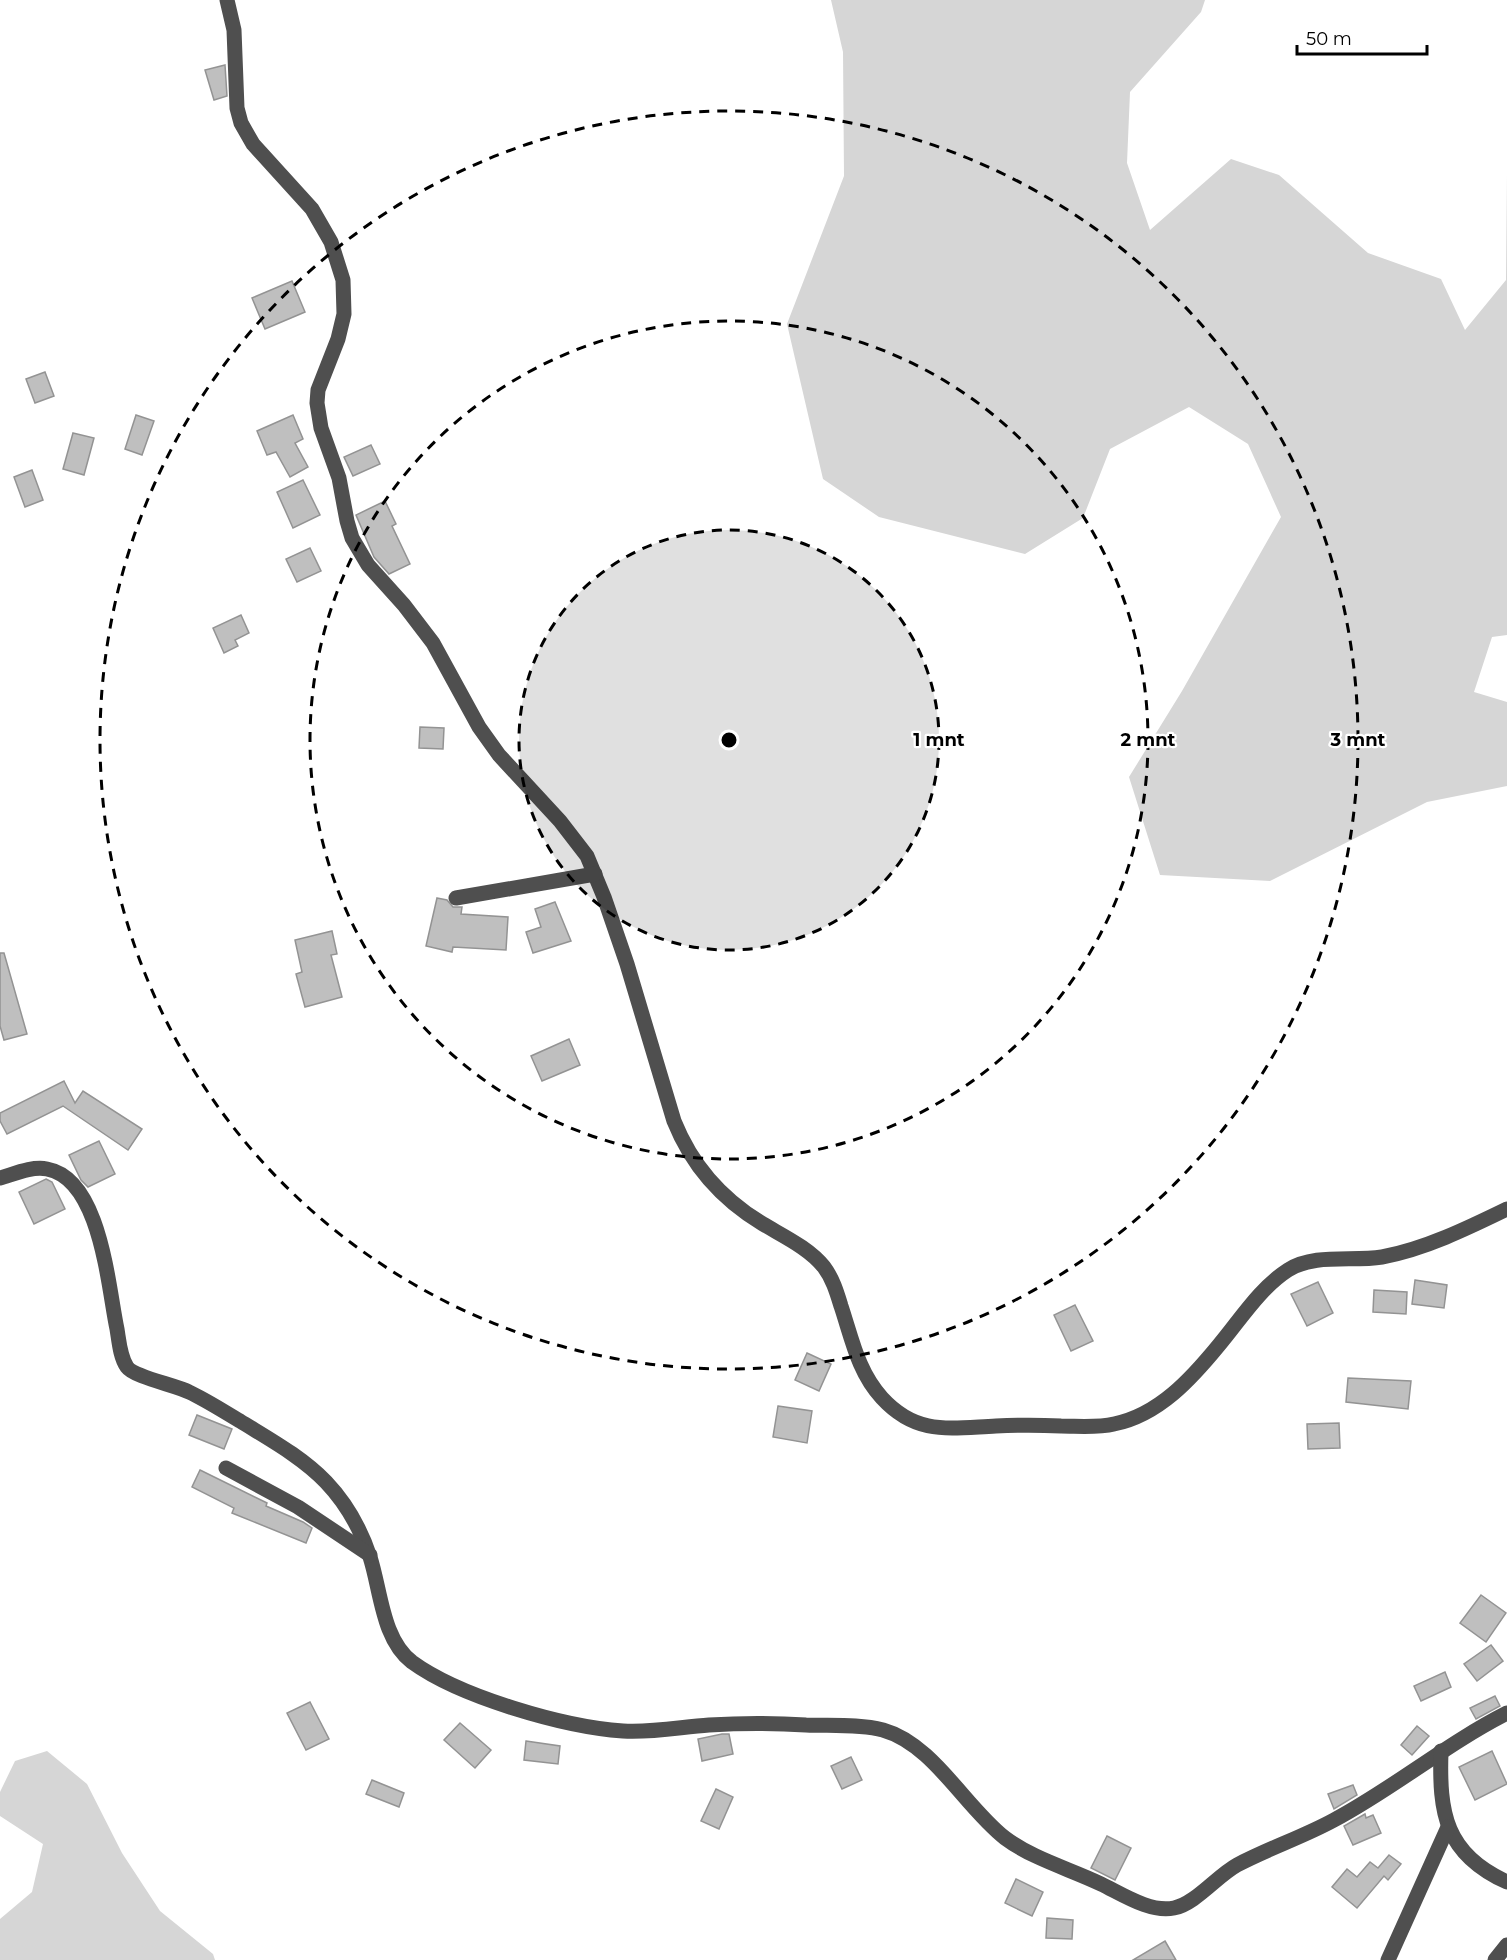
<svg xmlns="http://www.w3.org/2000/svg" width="1507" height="1960" font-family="Montserrat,sans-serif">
<rect width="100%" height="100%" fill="#fff"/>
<g fill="#d6d6d6">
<polygon points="831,0 1205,0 1201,12 1130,92 1127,163 1150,230 1231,159 1279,175 1368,253 1441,279 1465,330 1506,280 1507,174 1507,635 1492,637 1474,692 1507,702 1507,786 1427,802 1270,881 1160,875 1129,777 1182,691 1281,517 1248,444 1189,407 1110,449 1083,518 1025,554 879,517 823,479 787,324 844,176 843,52"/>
<polygon points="47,1751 87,1784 122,1853 160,1911 213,1954 215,1960 0,1960 0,1919 32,1892 43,1844 0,1816 0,1792 15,1761"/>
</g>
<g fill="#bfbfbf" stroke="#939393" stroke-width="1.5">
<polygon points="225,65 227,96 214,100 205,70"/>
<polygon points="292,281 305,312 265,329 252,298"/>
<polygon points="45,372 54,396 35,403 26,379"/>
<polygon points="136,415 154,421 142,455 125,449"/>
<polygon points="293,415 303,439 295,443 308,467 290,477 276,452 267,455 257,431"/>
<polygon points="73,433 94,438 84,475 63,469"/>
<polygon points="371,445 380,464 353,476 344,457"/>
<polygon points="32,470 43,500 25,507 14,477"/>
<polygon points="303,480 320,515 293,528 277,492"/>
<polygon points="385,501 396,524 392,526 410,564 389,574 374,557 356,515"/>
<polygon points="310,548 321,571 297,582 286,559"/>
<polygon points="241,615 249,633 235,640 238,646 224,653 213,628"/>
<polygon points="420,727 444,728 443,749 419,748"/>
<polygon points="437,898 447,900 453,907 462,907 461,914 508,917 506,950 453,947 452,952 426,946"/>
<polygon points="555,902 571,941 533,953 526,932 541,927 535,909"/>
<polygon points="332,931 337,954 331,955 342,997 305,1007 296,974 302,972 295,940"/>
<polygon points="0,953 4,953 27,1034 4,1040 0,1026"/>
<polygon points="569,1039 580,1065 542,1081 531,1056"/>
<polygon points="64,1081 75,1103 83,1091 142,1129 128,1150 63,1106 7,1134 0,1121 0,1113"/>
<polygon points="99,1141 115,1174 88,1187 81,1180 69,1155"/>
<polygon points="46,1179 52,1182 65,1209 34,1224 19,1192"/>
<polygon points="1415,1280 1447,1285 1444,1308 1412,1304"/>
<polygon points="1318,1282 1333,1313 1307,1326 1291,1294"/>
<polygon points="1374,1290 1407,1292 1406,1314 1373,1312"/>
<polygon points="1075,1305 1093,1341 1071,1351 1054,1315"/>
<polygon points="807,1353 831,1364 819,1391 795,1380"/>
<polygon points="1348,1378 1411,1381 1408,1409 1346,1402"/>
<polygon points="778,1406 812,1411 807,1443 773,1437"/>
<polygon points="197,1415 232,1429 224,1449 189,1435"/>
<polygon points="1339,1423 1340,1448 1308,1449 1307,1424"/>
<polygon points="200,1470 267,1503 266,1506 303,1522 312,1528 306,1543 232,1513 234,1508 192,1487"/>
<polygon points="1481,1595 1506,1613 1486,1642 1460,1623"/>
<polygon points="1491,1645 1503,1661 1477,1681 1464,1664"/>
<polygon points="1445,1672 1451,1687 1421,1701 1414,1686"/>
<polygon points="1495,1696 1500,1706 1476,1719 1470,1708"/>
<polygon points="310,1702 329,1739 306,1750 287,1713"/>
<polygon points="460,1723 491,1750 475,1768 444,1740"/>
<polygon points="1417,1726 1429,1736 1412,1755 1401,1745"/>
<polygon points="722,1734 729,1734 733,1754 702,1761 698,1739"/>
<polygon points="526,1741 560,1746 558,1764 524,1760"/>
<polygon points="1492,1751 1507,1784 1475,1800 1459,1767"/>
<polygon points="851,1757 862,1780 842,1789 831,1766"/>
<polygon points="372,1780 404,1793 399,1807 366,1794"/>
<polygon points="1353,1785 1357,1795 1334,1809 1328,1794"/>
<polygon points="716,1789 733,1797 719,1829 701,1821"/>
<polygon points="1365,1814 1366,1818 1373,1815 1381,1833 1353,1845 1344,1826"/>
<polygon points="1107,1836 1131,1848 1115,1880 1091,1868"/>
<polygon points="1389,1855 1401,1864 1388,1880 1384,1876 1357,1908 1332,1887 1347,1869 1357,1877 1370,1862 1378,1868"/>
<polygon points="1016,1879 1043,1892 1032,1916 1005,1903"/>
<polygon points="1047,1918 1073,1920 1072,1939 1046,1938"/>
<polygon points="1165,1941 1176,1960 1133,1960"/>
</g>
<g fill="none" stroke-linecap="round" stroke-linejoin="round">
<g stroke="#4f4f4f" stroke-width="15">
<path d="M227 0 234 30 237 108 241 123 253 144 312 209 331 242 343 280 344 314 338 339 318 390 317 403 321 428 339 478 347 521 352 538 368 565 404 605 433 643 479 727 499 755 560 821 587 856 604 897 627 964 674 1121C692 1166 721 1199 763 1224 783 1236 809 1248 824 1267 833 1279 837 1293 841 1306 852 1339 858 1372 882 1398 917 1436 950 1428 996 1426 1018 1425 1039 1425 1061 1426 1078 1426 1097 1428 1114 1424 1159 1415 1192 1378 1219 1345 1240 1320 1260 1288 1288 1270 1315 1253 1352 1262 1382 1257 1425 1249 1468 1228 1507 1209"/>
<polyline points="456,898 595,874"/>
<path d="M0 1178C14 1174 32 1166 47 1169 101 1179 108 1287 117 1329 119 1341 120 1357 127 1367 134 1377 175 1385 189 1392 206 1400 223 1411 240 1421 269 1439 302 1457 326 1482 346 1503 361 1530 370 1557 381 1591 382 1639 412 1662 460 1697 564 1727 623 1731 651 1733 681 1727 709 1725 742 1723 774 1723 806 1725 831 1726 859 1724 883 1730 933 1744 965 1807 1005 1838 1033 1859 1070 1869 1101 1884 1122 1894 1150 1913 1174 1908 1195 1904 1217 1876 1237 1865 1269 1848 1303 1837 1334 1820 1394 1788 1446 1744 1507 1713"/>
<polyline points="226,1468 298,1507 370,1555"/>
<path d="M1441 1751C1439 1813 1445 1854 1507 1882"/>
<polyline points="1388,1960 1448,1827"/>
<polyline points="1495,1960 1507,1945"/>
</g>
</g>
<circle cx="729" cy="740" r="210" fill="#000" fill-opacity=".12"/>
<g fill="none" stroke="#000" stroke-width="3" stroke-dasharray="10 8">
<circle cx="729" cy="740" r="210"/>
<circle cx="729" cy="740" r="419"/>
<circle cx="729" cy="740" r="629"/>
</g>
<circle cx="729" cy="740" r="9" fill="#000" stroke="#fff" stroke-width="3"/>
<g font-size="18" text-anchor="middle" font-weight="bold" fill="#000" stroke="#fff" stroke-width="4.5" stroke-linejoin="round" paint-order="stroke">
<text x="939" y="746">1 mnt</text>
<text x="1148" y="746">2 mnt</text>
<text x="1358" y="746">3 mnt</text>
</g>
<path d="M1297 45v9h130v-9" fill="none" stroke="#000000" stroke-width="3"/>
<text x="1306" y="45" font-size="18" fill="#000000" stroke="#ffffff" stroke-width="4.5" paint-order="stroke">50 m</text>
</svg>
